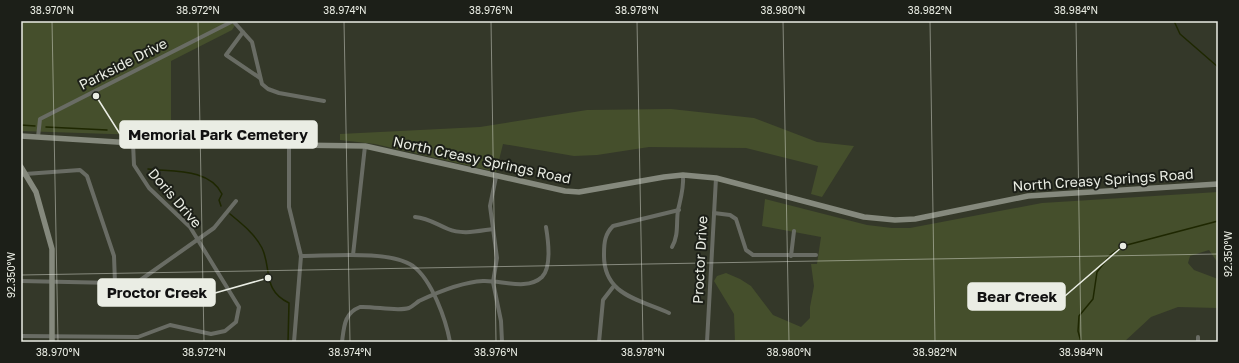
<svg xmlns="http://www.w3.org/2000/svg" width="1239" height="363" font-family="'Golos Text',sans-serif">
<rect width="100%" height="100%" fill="#343829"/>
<g fill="#454f2c">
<polygon points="21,21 238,21 232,30 171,61 171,136 21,131"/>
<polygon points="671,109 754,118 817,142 854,146 822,197 811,194 818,166 746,148 649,147 597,155 574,156 503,144 496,172 375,144 340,140 340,134 480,127 587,110"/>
<polygon points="1218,192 1218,263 1209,250 1190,256 1188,263 1194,270 1218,279 1218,308 1178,307 1151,317 1124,342 735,342 734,314 714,281 717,276 726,273 740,279 751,286 773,315 801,327 810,318 810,307 814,286 811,264 817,264 821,237 762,226 765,199 867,225 892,228 910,228 1042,203"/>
</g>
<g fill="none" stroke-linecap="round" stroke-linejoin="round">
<g stroke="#1e2701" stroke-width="1.5">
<polyline points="1174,21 1180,34 1218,67"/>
<polyline points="21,125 35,126"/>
<polyline points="46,127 107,130"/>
<path d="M148 169C172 172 209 168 222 194L219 200 221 206"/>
<path d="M230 214C242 224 255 234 262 248 272 269 262 290 289 303L288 342"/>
<polyline points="1081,342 1078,331 1079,316 1093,299 1097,272 1110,255 1123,246 1218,221"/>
</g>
<g stroke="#696c64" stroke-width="4">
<polyline points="233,21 252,42 262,84 268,89 279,93 324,101"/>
<polyline points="243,32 226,55 260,78"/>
<polyline points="38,137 40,119 233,21"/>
<polyline points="289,145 289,207 301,256 294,342"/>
<polyline points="21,176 25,174 80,170 87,176 114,256 115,283"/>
<polyline points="496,177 490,206 497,258 493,282 501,321 502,342"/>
<polyline points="714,213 730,215 736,219 746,250 753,255 816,255"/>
<path d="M415 217C428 218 436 224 448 229 462 235 478 231 493 229"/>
<path d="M672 247C679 235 676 223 678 210 681 197 684 188 683 175"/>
<polyline points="353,255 365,146"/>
<path d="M301 256C329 256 390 250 413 266 432 280 446 320 450 342"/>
<polyline points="791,256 794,231"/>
<polyline points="21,281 115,283 139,281 214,228 236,201"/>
<path d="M669 313C638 299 603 295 604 254 604 242 605 234 613 226L679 210"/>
<polyline points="21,336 138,337 170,325 211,334 225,331 236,322 239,307 190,227 149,188 134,165 133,143"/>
<polyline points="1198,337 1198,342"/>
<path d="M342 342C344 327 344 313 360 307 374 306 397 312 409 308 413 306 416 303 419 301 438 292 462 282 483 281 501 280 527 291 542 277 552 267 548 239 546 227"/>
<polyline points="599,342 603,300 613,287"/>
<polyline points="707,342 716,178"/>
</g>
<g stroke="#85897d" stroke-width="5.5">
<polyline points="21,136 133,143 365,146 565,191 579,192 664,177 683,175 716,178 864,217 895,220 915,219 1028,196 1218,184"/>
<polyline points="21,167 36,192 52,249 52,342"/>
</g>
</g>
<path fill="none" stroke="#eaede4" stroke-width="1" stroke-opacity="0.45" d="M52 21 58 342M198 21 204 342M344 21 350 342M491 21 496 342M637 21 643 342M783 21 789 342M930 21 935 342M1076 21 1081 342M21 275 1218 254"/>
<g text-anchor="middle" stroke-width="4" stroke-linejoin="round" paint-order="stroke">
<g font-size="14" fill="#eaede4" stroke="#1c1f18">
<text transform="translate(123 64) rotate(-27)" y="5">Parkside Drive</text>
<text transform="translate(482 160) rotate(12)" y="5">North Creasy Springs Road</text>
<text transform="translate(1103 180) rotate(-4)" y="5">North Creasy Springs Road</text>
<text transform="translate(175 198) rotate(49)" y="5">Doris Drive</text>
<text transform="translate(700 260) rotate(-87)" y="5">Proctor Drive</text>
</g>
</g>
<path fill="none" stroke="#eaede4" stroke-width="1.5" d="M96 96L120 134M268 278L215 293M1123 246L1065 296"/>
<g fill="#eaede4" stroke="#1c1f18" stroke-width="1.5">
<circle cx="96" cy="96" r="4"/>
<circle cx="268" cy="278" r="4"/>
<circle cx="1123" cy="246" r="4"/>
</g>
<g fill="#eaede4" stroke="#eaede4" stroke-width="1.5">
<rect x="120" y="121" width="197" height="27" rx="4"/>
<rect x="98" y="279" width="117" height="27" rx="4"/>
<rect x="968" y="283" width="97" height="27" rx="4"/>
</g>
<g font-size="15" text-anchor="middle" font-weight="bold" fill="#111">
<text x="218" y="140">Memorial Park Cemetery</text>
<text x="157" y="298">Proctor Creek</text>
<text x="1017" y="302">Bear Creek</text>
</g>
<rect width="1239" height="363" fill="none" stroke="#1c1f18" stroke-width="44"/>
<rect x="22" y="22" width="1195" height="319" fill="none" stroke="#eaede4" stroke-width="1.5"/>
<g font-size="10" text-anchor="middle" fill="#eaede4">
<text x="52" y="14">38.970°N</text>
<text x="198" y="14">38.972°N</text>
<text x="345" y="14">38.974°N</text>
<text x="491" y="14">38.976°N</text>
<text x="637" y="14">38.978°N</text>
<text x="783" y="14">38.980°N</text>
<text x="930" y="14">38.982°N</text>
<text x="1076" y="14">38.984°N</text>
<text transform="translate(1228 254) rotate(-90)" y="4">92.350°W</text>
<text transform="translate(11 275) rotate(-90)" y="4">92.350°W</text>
<text x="58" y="356">38.970°N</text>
<text x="204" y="356">38.972°N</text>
<text x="350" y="356">38.974°N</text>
<text x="496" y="356">38.976°N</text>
<text x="643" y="356">38.978°N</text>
<text x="789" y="356">38.980°N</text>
<text x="935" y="356">38.982°N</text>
<text x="1081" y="356">38.984°N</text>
</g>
</svg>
